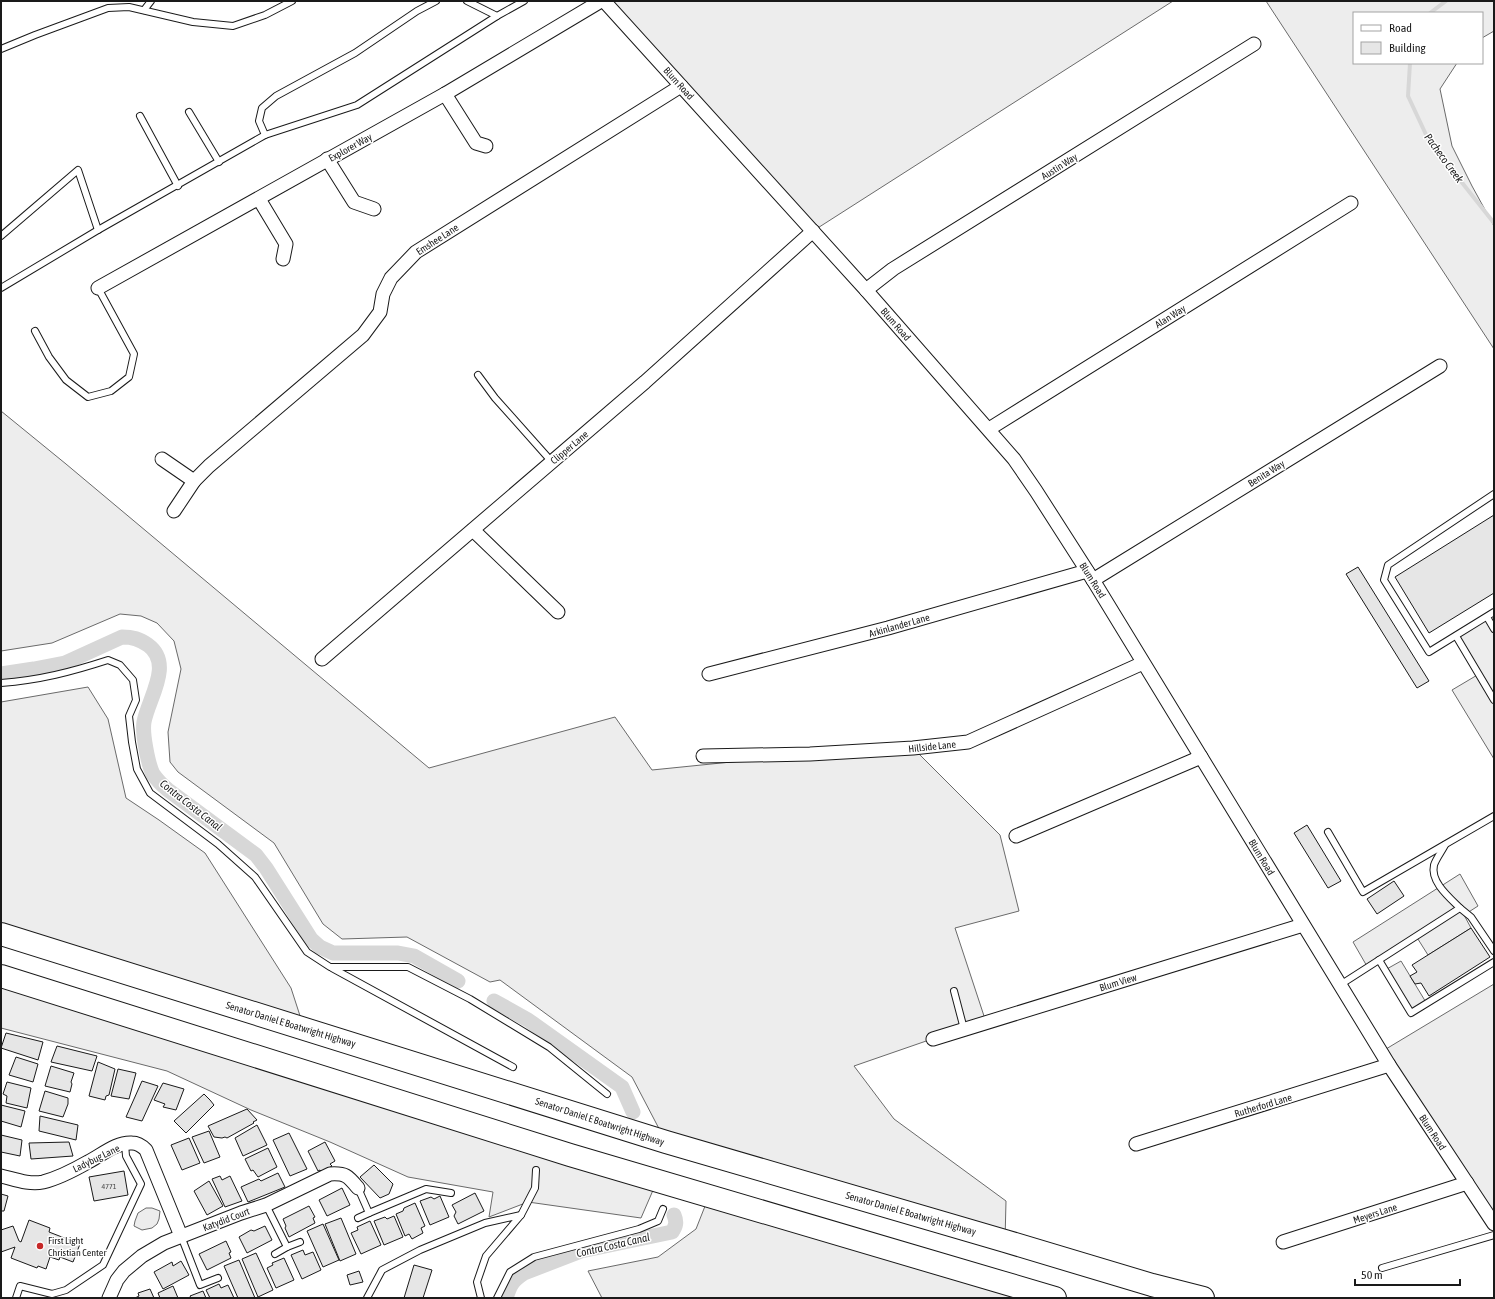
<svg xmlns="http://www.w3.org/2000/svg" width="1495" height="1299" font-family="'Asap Condensed',sans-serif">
<rect width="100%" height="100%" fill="#fff"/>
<g fill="#ededed" stroke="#6a6a6a">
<polygon points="604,1 1173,1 813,231"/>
<polygon points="1266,1 1494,1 1494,31 1482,38 1482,13 1354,13 1354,63 1457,63 1440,89 1452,146 1472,186 1494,226 1494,349"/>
<polygon points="1,411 66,464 429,768 615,717 652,770 810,754 913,748 1000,835 1019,911 955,928 986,1022 932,1039 854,1066 894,1119 1006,1201 1005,1241 666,1142 632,1077 500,980 490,982 407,937 342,939 323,924 274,843 178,772 170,762 168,732 181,669 174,641 157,623 141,616 120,614 52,643 1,651"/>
<polygon points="1494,612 1494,759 1452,690 1479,674 1456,636"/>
<polygon points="88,687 108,719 126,798 159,820 205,853 291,988 304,1028 1,934 1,702"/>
<polygon points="1460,874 1478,906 1464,915 1471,928 1428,955 1416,936 1368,968 1353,942"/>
<polygon points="1401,961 1427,1004 1411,1013 1385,970"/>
<polygon points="1,976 657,1181 641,1218 528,1202 489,1217 493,1192 408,1177 330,1142 251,1110 167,1071 1,1028"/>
<polygon points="1494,984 1494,1224 1381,1052"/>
<polygon points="709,1196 1055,1298 602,1298 588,1271 658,1257 696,1229"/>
<polygon points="146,1208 152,1208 160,1211 159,1219 157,1224 152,1228 142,1230 134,1226 135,1221 138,1213"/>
</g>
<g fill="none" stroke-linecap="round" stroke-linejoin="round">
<g stroke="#d7d7d7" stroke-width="4">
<polyline points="1430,13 1446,1"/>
<polyline points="1410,63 1408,96 1429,141 1494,223"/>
</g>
<g stroke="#d7d7d7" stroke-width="15">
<path d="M1 674 34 669 65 663 122 637C133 637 139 639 148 645 174 664 148 699 144 722 142 733 148 764 153 774 157 780 162 785 168 790L256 855 266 868 311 939 320 947 333 953H398L414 956 458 981"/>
<polyline points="494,1001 528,1020 622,1087 633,1112"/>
<path d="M506 1298C510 1285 512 1281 524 1273L581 1251 672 1232C676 1226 677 1222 674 1215"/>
</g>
</g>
<g fill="#e6e6e6" stroke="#1a1a1a">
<polygon points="1494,515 1494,593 1429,633 1395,577"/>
<polygon points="1358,567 1429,681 1417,688 1346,574"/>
<polygon points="1307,825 1341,881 1328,888 1294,833"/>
<polygon points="1394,881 1404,896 1377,914 1367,899"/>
<polygon points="1471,928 1490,957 1429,996 1421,983 1415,984 1410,976 1417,972 1412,965"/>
<polygon points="6,1033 43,1042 38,1060 1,1048"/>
<polygon points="57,1046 97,1056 92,1071 51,1062"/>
<polygon points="16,1057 38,1064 33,1082 9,1075"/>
<polygon points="98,1062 115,1069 109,1095 106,1096 105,1100 89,1096"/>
<polygon points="51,1066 74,1073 71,1082 72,1084 70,1092 45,1086"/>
<polygon points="118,1069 136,1073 129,1099 111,1096"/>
<polygon points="142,1081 158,1086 142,1121 126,1117"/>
<polygon points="7,1082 31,1088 27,1108 6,1103 7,1096 3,1094"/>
<polygon points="163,1083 184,1089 176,1110 163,1107 165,1104 154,1100"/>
<polygon points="45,1091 68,1098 68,1104 63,1117 39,1111"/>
<polygon points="204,1094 210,1100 214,1105 186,1133 174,1121"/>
<polygon points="1,1105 25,1111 21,1127 1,1121"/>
<polygon points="247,1109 257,1120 253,1122 254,1123 227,1138 225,1137 222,1138 214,1137 208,1126"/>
<polygon points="40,1116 78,1125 76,1140 39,1131"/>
<polygon points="257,1125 267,1145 243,1156 235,1138"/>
<polygon points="209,1131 220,1157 204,1163 192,1137"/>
<polygon points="289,1133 307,1169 290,1176 273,1140"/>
<polygon points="1,1135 22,1140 20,1156 1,1152"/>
<polygon points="189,1138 200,1163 182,1170 171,1145"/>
<polygon points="69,1142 73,1156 31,1159 29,1143"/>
<polygon points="325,1142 335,1161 330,1164 332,1166 322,1172 320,1170 318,1171 308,1151"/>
<polygon points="268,1148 277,1167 258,1177 253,1170 251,1171 245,1159"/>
<polygon points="374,1165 393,1184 389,1194 380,1198 360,1177"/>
<polygon points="124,1171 128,1195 94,1201 89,1177"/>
<polygon points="278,1173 285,1187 248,1202 241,1187 259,1179 261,1181"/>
<polygon points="220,1176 222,1180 230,1176 242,1201 225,1207 212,1179"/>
<polygon points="209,1181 223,1206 207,1215 194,1191"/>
<polygon points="342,1188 350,1205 327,1216 319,1200"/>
<polygon points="475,1193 484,1211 458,1224 454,1216 456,1212 452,1205"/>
<polygon points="1,1194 8,1196 4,1211 1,1211"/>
<polygon points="440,1196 449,1217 430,1225 420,1201 431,1197 434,1199"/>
<polygon points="415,1203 425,1226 421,1228 423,1233 412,1239 409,1234 405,1236 396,1214 403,1211 404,1208"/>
<polygon points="309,1206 315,1217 313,1218 315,1223 289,1237 285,1228 286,1226 283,1219"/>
<polygon points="394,1216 403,1237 384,1245 374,1221 385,1217 387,1219"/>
<polygon points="341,1218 356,1254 340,1261 325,1224"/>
<polygon points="29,1220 50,1228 49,1232 80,1244 73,1262 60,1257 59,1260 50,1257 46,1269 38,1266 37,1268 11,1258 15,1247 1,1252 1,1230 13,1226 19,1241 21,1242"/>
<polygon points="370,1221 381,1245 361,1254 351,1233 358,1230 357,1227"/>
<polygon points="323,1224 339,1260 323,1267 307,1231"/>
<polygon points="265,1226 272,1240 247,1253 239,1237 251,1230 254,1231"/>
<polygon points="226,1241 231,1252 229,1253 231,1258 207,1270 199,1254"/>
<polygon points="303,1250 305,1255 313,1252 321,1270 302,1279 291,1255"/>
<polygon points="256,1253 273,1290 258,1297 242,1259"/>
<polygon points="284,1258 294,1280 276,1288 267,1268 273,1265 272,1263"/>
<polygon points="239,1260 255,1298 238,1298 224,1266"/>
<polygon points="181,1261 189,1275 163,1289 154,1272 172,1262 173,1266"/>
<polygon points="414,1265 432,1270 423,1298 404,1298"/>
<polygon points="359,1271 363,1282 350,1285 347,1275"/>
<polygon points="219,1284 221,1288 228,1285 234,1298 210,1298 206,1290"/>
<polygon points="173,1286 178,1298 160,1298 158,1293"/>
<polygon points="150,1289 154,1298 135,1298 139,1296 138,1293"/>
<polygon points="203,1291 206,1298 191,1298 190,1296"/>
</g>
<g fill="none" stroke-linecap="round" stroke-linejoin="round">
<defs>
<g id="service">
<polyline points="467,1 497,16"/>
<polyline points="144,10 151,1"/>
<polyline points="1,49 35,35 108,8 129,7 193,22 233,26 265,15 292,1"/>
<polyline points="189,112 219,162"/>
<polyline points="140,116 178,186"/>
<polyline points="265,135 259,121 262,108 276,96 355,53 417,11 436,1"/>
<polyline points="1,236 78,170 98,230"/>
<polyline points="1,288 98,230 265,135 357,105 497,16 524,1"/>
<polyline points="35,331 49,357 66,380 88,397 111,391 129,377 134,354 98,288"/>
<polyline points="478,375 495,398 552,462"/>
<polyline points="1494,494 1388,565 1384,580 1429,652 1494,612"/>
<polyline points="1487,617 1494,629"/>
<polyline points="1456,636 1494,700"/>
<path d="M1 683C40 680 71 672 108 660L120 665 133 680 136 700 129 716 132 742 137 769 150 793 218 844 255 877 307 952 330 967H408L470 999 549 1047 607 1094"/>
<polyline points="1328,832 1363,892 1494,816"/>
<path d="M1445 845C1442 851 1436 859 1434 865 1430 882 1450 898 1460 908"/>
<polyline points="1379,960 1411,1013 1494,962"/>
<polyline points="332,968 513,1067"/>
<polyline points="1340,985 1460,908 1471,917 1494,951"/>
<polyline points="954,991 964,1029"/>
<polyline points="358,1188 369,1213 426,1189 451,1193"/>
<polyline points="266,1205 287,1247"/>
<polyline points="521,1215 535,1188 536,1170"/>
<polyline points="358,1218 369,1213"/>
<polyline points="181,1236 200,1285 218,1278"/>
<polyline points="275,1254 287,1247 300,1242"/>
<polyline points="1382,1268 1494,1235"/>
<polyline points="16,1298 20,1286 52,1294 66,1290 103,1265 141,1184 126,1156 125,1144"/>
<polyline points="367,1298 382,1270 420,1250 485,1223 521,1215 486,1256 477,1282 481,1298"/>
<polyline points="497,1298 510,1272 534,1257 639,1229 658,1221 663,1209"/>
</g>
<g id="minor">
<polyline points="604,1 866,290 1014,459 1036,491 1093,580 1389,1065 1494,1224"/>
<polyline points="445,94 476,143 486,146"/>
<polyline points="327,159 354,202 374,209"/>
<polyline points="259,199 286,244 283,259"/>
<polyline points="98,288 445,94 601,1"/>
<polyline points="866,290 893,269 1254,44"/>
<polyline points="989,429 1351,203"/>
<polyline points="162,459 194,481"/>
<polyline points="174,511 194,481 209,466 363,335 380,312 383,294 391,278 416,252 681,86"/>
<polyline points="473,530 558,612"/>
<polyline points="1093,580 1440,366"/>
<polyline points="322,659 645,382 813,231"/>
<polyline points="709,674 888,628 1087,571"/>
<polyline points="703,756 810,754 913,748 968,742 1143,663"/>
<polyline points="1016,836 1201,757"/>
<polyline points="933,1039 1303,925"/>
<polyline points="1136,1144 1389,1065"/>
<path d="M1 1176C14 1179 29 1185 43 1182 59 1178 74 1170 88 1162 102 1155 116 1142 132 1143 138 1143 142 1146 146 1150L181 1236"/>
<polyline points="1283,1242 1467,1183"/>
<path d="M109 1298 117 1280 124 1271 142 1256 164 1243 241 1213 266 1205 330 1174C346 1173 348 1176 358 1188"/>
</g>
<g id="motorway">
<polyline points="1,934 666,1142 1005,1241 1152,1285 1203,1298"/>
<polyline points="1,976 570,1155 1055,1298"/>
</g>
</defs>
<use href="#service" stroke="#1a1a1a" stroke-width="8"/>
<use href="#minor" stroke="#1a1a1a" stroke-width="15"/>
<use href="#motorway" stroke="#1a1a1a" stroke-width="24"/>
<use href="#service" stroke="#fff" stroke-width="6"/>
<use href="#minor" stroke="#fff" stroke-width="13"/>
<use href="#motorway" stroke="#fff" stroke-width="22"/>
</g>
<circle fill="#c62828" stroke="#fff" stroke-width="1.5" cx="40" cy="1246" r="4"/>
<g text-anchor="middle" stroke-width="3" stroke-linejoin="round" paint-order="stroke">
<g font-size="8" fill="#4d4d4d">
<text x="109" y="1189">4771</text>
</g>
<g font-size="10" fill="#1a1a1a" stroke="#fff">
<text transform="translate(679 83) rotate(48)" y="4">Blum Road</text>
<text transform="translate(350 147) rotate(-29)" y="4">Explorer Way</text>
<text transform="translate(1059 166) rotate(-32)" y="4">Austin Way</text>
<text transform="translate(437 239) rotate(-33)" y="4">Emshee Lane</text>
<text transform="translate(1170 316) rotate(-32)" y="4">Alan Way</text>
<text transform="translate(896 324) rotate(49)" y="4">Blum Road</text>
<text transform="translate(569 447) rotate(-40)" y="4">Clipper Lane</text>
<text transform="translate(1266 473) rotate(-32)" y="4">Benita Way</text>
<text transform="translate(1093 580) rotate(58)" y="4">Blum Road</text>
<text transform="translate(899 625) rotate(-16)" y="4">Arkinlander Lane</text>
<text transform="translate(932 746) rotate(-6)" y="4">Hillside Lane</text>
<text transform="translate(1262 857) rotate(59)" y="4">Blum Road</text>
<text transform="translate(1118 982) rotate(-17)" y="4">Blum View</text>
<text transform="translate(291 1024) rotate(17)" y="4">Senator Daniel E Boatwright Highway</text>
<text transform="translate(1263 1105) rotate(-17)" y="4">Rutherford Lane</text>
<text transform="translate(600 1121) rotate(18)" y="4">Senator Daniel E Boatwright Highway</text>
<text transform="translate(1433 1132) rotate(57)" y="4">Blum Road</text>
<text transform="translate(96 1158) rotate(-26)" y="4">Ladybug Lane</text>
<text transform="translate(911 1213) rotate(16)" y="4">Senator Daniel E Boatwright Highway</text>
<text transform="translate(1375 1213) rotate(-18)" y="4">Meyers Lane</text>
<text transform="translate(226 1219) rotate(-21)" y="4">Katydid Court</text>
</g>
<g font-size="10" fill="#1a1a1a" stroke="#fff" text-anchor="start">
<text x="48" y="1244">First Light<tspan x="48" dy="12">Christian Center</tspan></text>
</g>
<g font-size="11" font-style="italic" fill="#1a1a1a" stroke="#fff">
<text transform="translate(1444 158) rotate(54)" y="4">Pacheco Creek</text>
<text transform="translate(191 805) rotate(38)" y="4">Contra Costa Canal</text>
<text transform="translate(613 1245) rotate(-13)" y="4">Contra Costa Canal</text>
</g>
</g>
<rect width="1495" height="1299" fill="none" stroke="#1a1a1a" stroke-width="4"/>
<rect x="1353" y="12" width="130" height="52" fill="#ffffff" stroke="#a3a3a3"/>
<rect x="1361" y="25" width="20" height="6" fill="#ffffff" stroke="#a3a3a3"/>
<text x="1389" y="32" font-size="12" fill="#1a1a1a">Road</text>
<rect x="1361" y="42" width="20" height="12" fill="#e6e6e6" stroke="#a3a3a3"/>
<text x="1389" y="52" font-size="12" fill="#1a1a1a">Building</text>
<path d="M1355 1279v6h105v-6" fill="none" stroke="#1a1a1a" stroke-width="2"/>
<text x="1361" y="1279" font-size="12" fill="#1a1a1a" stroke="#ffffff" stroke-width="3" paint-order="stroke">50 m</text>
</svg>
